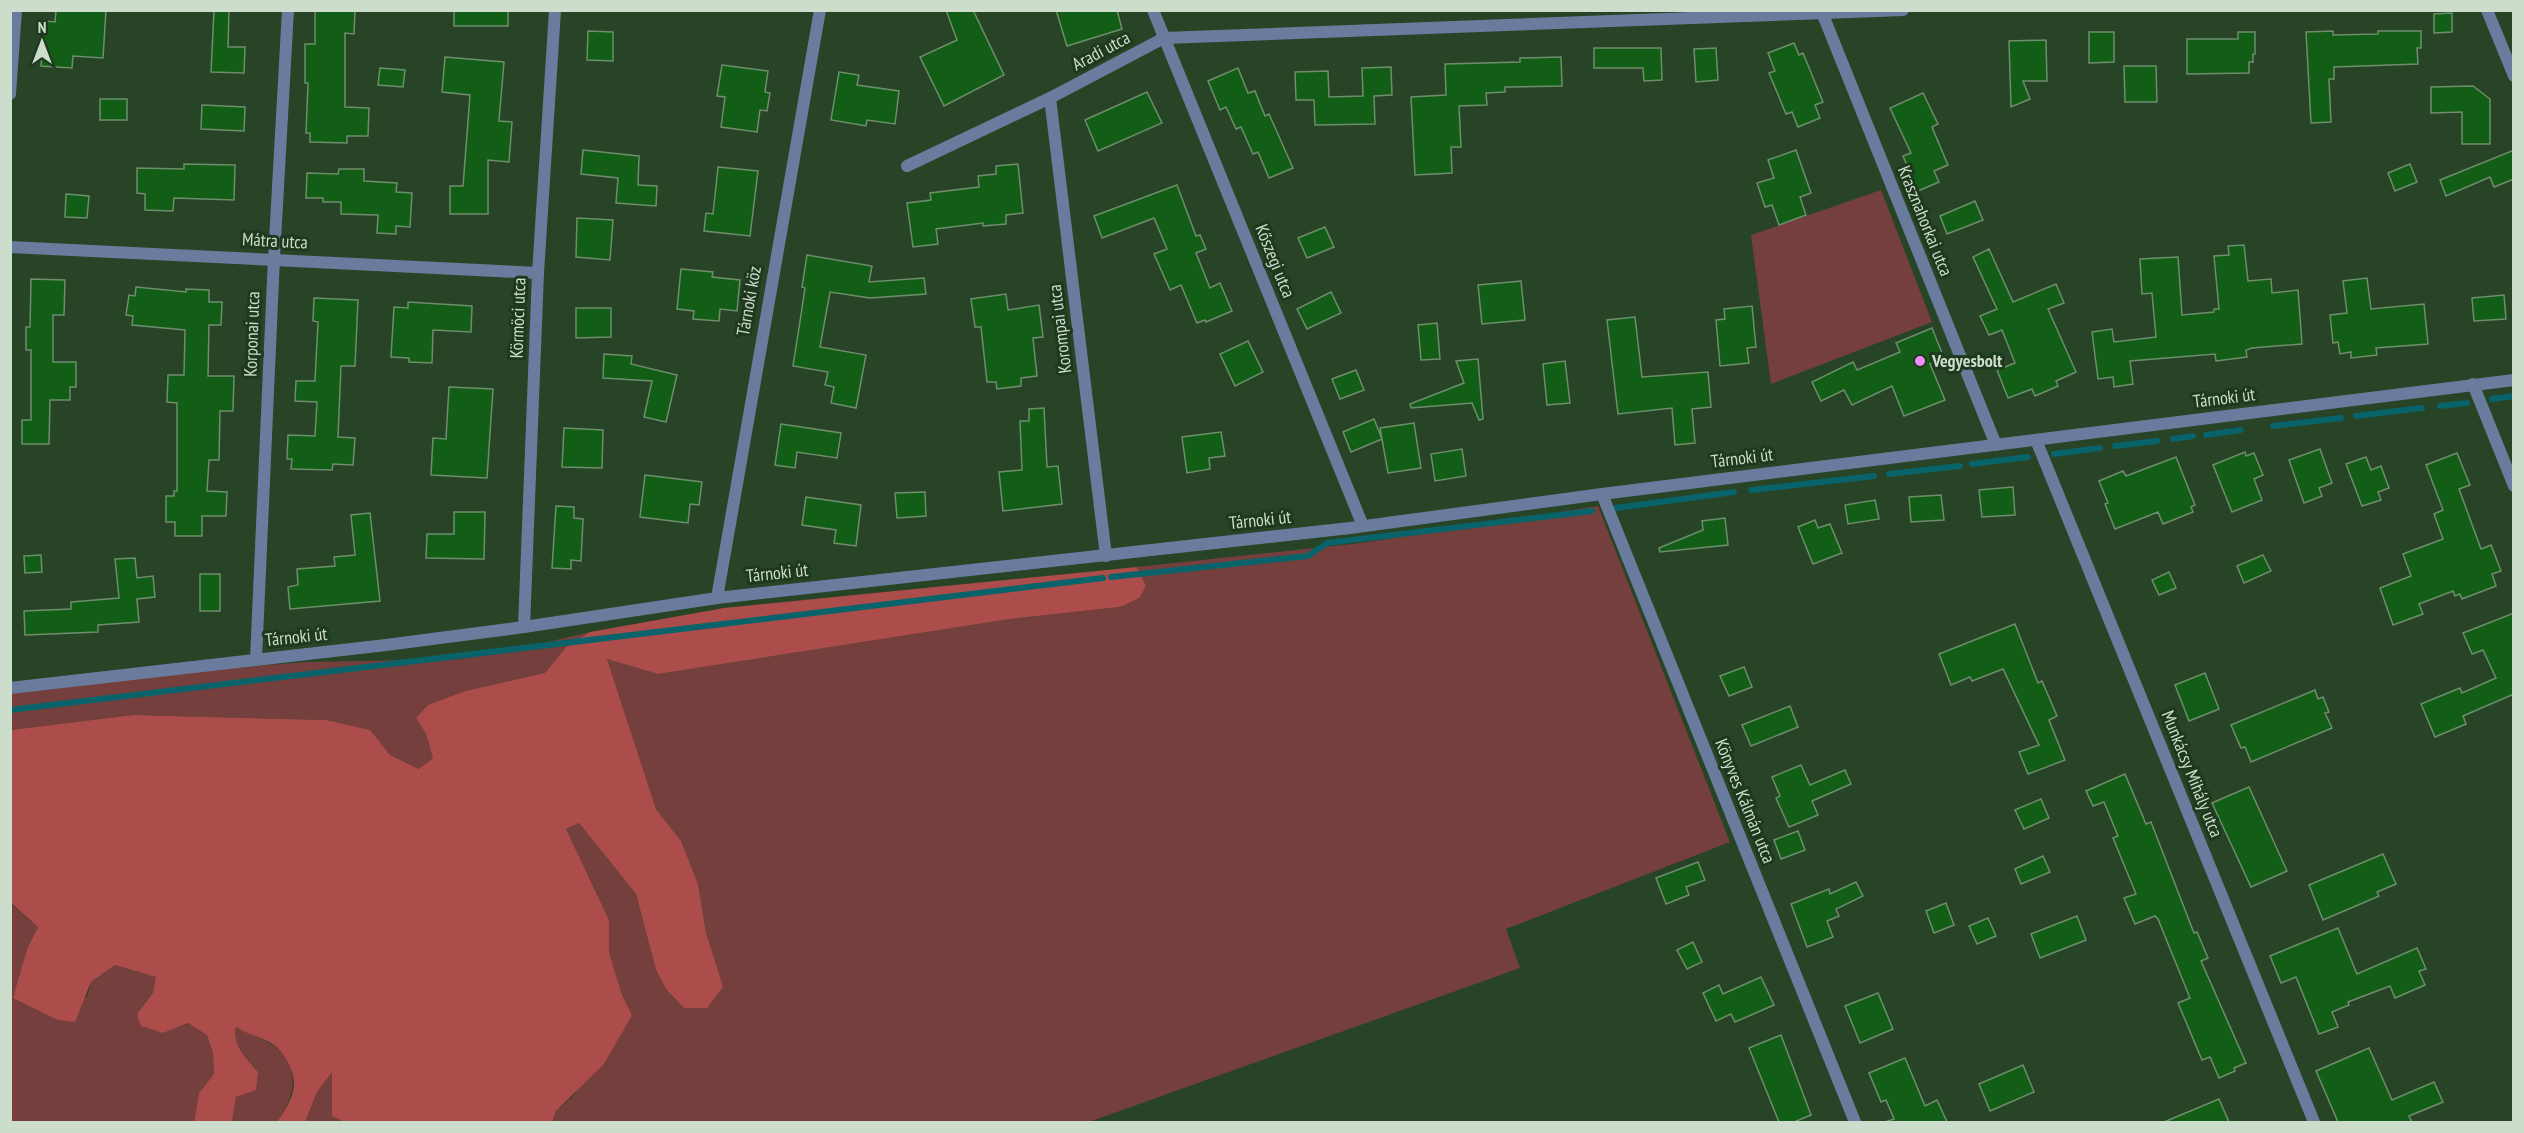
<svg xmlns="http://www.w3.org/2000/svg" width="2524" height="1133" font-family="'PT Sans Narrow',sans-serif">
<rect width="100%" height="100%" fill="#284427"/>
<g fill="#753f3d">
<polygon points="1881,190 1932,322 1771,384 1751,235"/>
<polygon points="1598,506 1730,842 1506,929 1520,968 1089,1122 552,1122 556,1111 573,1096 632,1015 622,995 609,952 609,920 566,829 579,823 636,894 656,970 666,989 684,1008 707,1008 706,933 698,884 681,841 656,809 607,659 658,674 1010,619 1120,607 1146,586 1137,567 1361,543"/>
<polygon points="590,632 566,647 545,673 465,691 428,705 416,718 426,734 433,758 419,769 390,755 369,730 326,720 133,715 11,730 10,687 305,662 462,659 527,647"/>
<polygon points="10,903 38,927 27,949 13,999 87,997 91,982 115,965 157,977 153,993 137,1014 163,1033 188,1023 207,1035 213,1053 214,1074 199,1093 194,1122 11,1122"/>
<path d="M236 1027C246 1033 265 1039 273 1045 302 1067 295 1097 277 1122H232L236 1097 258 1072C247 1058 233 1046 236 1027Z"/>
<polygon points="332,1071 332,1115 345,1122 305,1122 317,1092"/>
</g>
<path fill="#ad4d4b" d="M1137 567 1146 586 1139 598 1120 607 1010 619 658 674 607 659 656 809 681 841 698 884 706 933 723 987 707 1008H684L666 989 656 970 636 894 579 823 566 829 609 920V952L622 995 632 1015 604 1064 556 1111 552 1122H345L332 1116V1072L317 1092 305 1122H277C284 1112 294 1097 294 1083 294 1069 283 1050 271 1043 260 1037 247 1034 236 1027 232 1045 247 1059 258 1072L256 1090 236 1097 232 1122H194L199 1093 214 1074 213 1053 207 1035 188 1023 163 1033 141 1026 137 1014 153 993 156 977 115 965 91 982 75 1022 58 1020 13 998 27 949 38 927 11 903V730L133 715 326 720 370 730 390 755 419 769 433 758 426 734 416 718 428 705 465 691 545 673 566 647 590 632 724 608Z"/>
<g fill="none" stroke-linecap="round" stroke-linejoin="round">
<g stroke="#09636a" stroke-width="6">
<polyline points="2492,399 2514,396"/>
<polyline points="2440,406 2467,403"/>
<polyline points="2356,416 2422,408"/>
<polyline points="2273,426 2341,418"/>
<polyline points="2206,435 2241,430"/>
<polyline points="2173,439 2193,436"/>
<polyline points="2115,446 2157,441"/>
<polyline points="2054,454 2100,448"/>
<polyline points="1972,464 2028,457"/>
<polyline points="1889,474 1960,466"/>
<polyline points="1751,490 1874,476"/>
<polyline points="1616,508 1734,492"/>
<polyline points="1111,577 1308,556 1327,543 1592,511"/>
<polyline points="10,710 1103,578"/>
</g>
</g>
<g fill="#135e16" stroke="#6e8d6c" stroke-width="1.5">
<polygon points="56,10 106,10 103,58 73,56 72,68 41,66 44,21 55,22"/>
<polygon points="214,10 229,10 228,47 245,47 244,73 211,72"/>
<polygon points="315,10 355,10 354,34 345,33 345,107 369,108 368,136 347,136 347,143 310,142 310,133 306,133 308,83 305,83 305,44 315,44"/>
<rect x="454" y="10" width="54" height="16"/>
<polygon points="946,10 973,10 1004,75 944,106 920,57 957,40"/>
<polygon points="1056,10 1117,10 1122,29 1067,46"/>
<polygon points="2452,13 2452,32 2434,33 2434,14"/>
<polygon points="588,31 613,32 613,61 587,60"/>
<polygon points="2333,31 2333,35 2378,34 2378,31 2421,31 2421,48 2417,48 2418,64 2334,67 2334,79 2329,79 2331,122 2311,123 2306,32"/>
<polygon points="2089,32 2114,32 2114,62 2089,63"/>
<polygon points="2238,32 2255,32 2255,54 2253,54 2253,62 2249,62 2249,73 2187,74 2187,39 2238,39"/>
<polygon points="2046,40 2047,81 2023,81 2030,99 2011,107 2009,41"/>
<polygon points="1794,43 1799,55 1803,53 1823,102 1815,105 1820,118 1798,127 1792,112 1786,114 1769,73 1775,71 1768,53"/>
<polygon points="1594,48 1661,48 1662,80 1644,81 1643,68 1594,68"/>
<polygon points="1716,48 1718,80 1696,82 1694,49"/>
<polygon points="445,57 504,62 499,121 512,122 509,162 488,160 488,214 450,214 450,186 463,186 470,95 442,92"/>
<polygon points="1561,57 1562,86 1505,87 1505,92 1486,93 1487,105 1459,106 1461,147 1451,147 1452,173 1415,175 1411,97 1446,95 1445,64 1520,62 1520,58"/>
<polygon points="722,65 768,71 765,92 770,93 767,111 760,110 757,132 721,127 725,97 717,96"/>
<polygon points="2124,66 2156,66 2157,102 2125,102"/>
<polygon points="1391,67 1392,95 1374,96 1375,124 1315,125 1314,100 1296,100 1295,72 1328,71 1329,97 1363,96 1362,68"/>
<polygon points="380,68 405,70 403,87 378,85"/>
<polygon points="1238,68 1248,93 1255,91 1265,116 1269,114 1293,168 1269,178 1258,152 1253,154 1241,127 1236,129 1226,107 1220,110 1208,81"/>
<polygon points="839,72 859,75 857,85 899,91 895,124 867,120 866,126 831,120"/>
<polygon points="2473,86 2490,99 2490,144 2462,144 2462,112 2431,113 2431,87"/>
<polygon points="1147,92 1162,123 1098,151 1085,120"/>
<polygon points="1923,93 1938,124 1932,127 1948,165 1934,171 1939,182 1918,191 1903,156 1911,153 1890,108"/>
<rect x="100" y="99" width="27" height="21"/>
<polygon points="202,105 245,107 244,131 201,129"/>
<polygon points="583,150 639,156 638,185 657,186 656,206 616,203 618,178 581,174"/>
<polygon points="1796,150 1811,193 1800,197 1806,215 1779,225 1772,205 1765,207 1757,183 1774,178 1768,160"/>
<polygon points="2514,150 2514,179 2494,187 2490,177 2446,196 2440,180"/>
<polygon points="184,164 235,165 234,200 174,198 173,211 145,210 145,194 137,193 137,168 184,169"/>
<polygon points="1018,164 1023,213 1006,215 1006,224 983,226 983,223 936,229 938,244 913,247 907,203 931,200 930,193 979,187 978,176 996,174 996,166"/>
<polygon points="2410,164 2417,182 2395,191 2388,173"/>
<polygon points="718,167 758,171 750,236 704,231 706,213 713,214"/>
<polygon points="339,169 364,169 364,181 397,183 396,192 412,193 410,227 396,226 396,234 377,233 378,215 341,214 341,202 323,202 323,198 306,198 307,173 338,174"/>
<polygon points="1177,185 1196,236 1200,235 1206,249 1196,253 1210,288 1220,283 1232,311 1206,322 1205,320 1197,323 1181,285 1170,290 1154,254 1167,249 1154,218 1102,238 1094,216"/>
<polygon points="66,194 89,196 87,218 65,217"/>
<polygon points="1975,201 1983,220 1947,234 1940,216"/>
<polygon points="577,218 613,220 610,260 576,257"/>
<polygon points="1325,227 1334,247 1307,258 1298,238"/>
<polygon points="2244,245 2248,281 2271,279 2272,293 2298,290 2302,344 2252,348 2246,350 2247,357 2216,361 2215,354 2130,361 2133,384 2114,387 2113,377 2098,379 2092,332 2112,329 2114,342 2156,337 2152,293 2142,294 2140,259 2178,257 2182,315 2214,312 2214,309 2219,309 2214,256 2229,255 2228,246"/>
<polygon points="1989,249 2013,302 2056,284 2064,303 2048,309 2076,372 2056,381 2058,386 2035,396 2032,389 2008,398 1997,370 2015,363 2002,330 1989,335 1980,316 1997,309 1973,257"/>
<polygon points="807,255 872,266 869,282 924,278 926,294 870,298 830,292 820,347 866,355 856,408 831,403 834,387 825,385 828,372 793,366 801,315 805,288 802,287"/>
<polygon points="681,269 713,272 712,277 740,280 737,311 720,309 719,321 693,319 694,311 677,309"/>
<polygon points="2367,278 2371,309 2424,304 2428,344 2376,348 2377,355 2351,358 2351,352 2340,354 2338,342 2333,343 2330,315 2347,313 2343,281"/>
<polygon points="31,279 65,280 64,315 53,315 53,362 76,362 76,387 70,387 70,400 50,400 49,444 22,444 22,420 31,420 31,350 26,350 26,327 30,327"/>
<polygon points="1521,281 1525,320 1482,324 1478,285"/>
<polygon points="136,287 186,292 186,289 209,290 209,302 222,302 221,325 209,325 208,376 234,376 233,411 220,411 219,460 209,460 207,491 227,492 226,516 202,516 202,536 175,536 175,522 166,522 166,496 174,496 174,491 177,491 177,403 167,402 168,375 184,375 185,330 132,325 133,316 126,315 129,295 135,296"/>
<polygon points="1331,292 1341,313 1307,329 1297,309"/>
<polygon points="1006,294 1008,310 1039,305 1043,337 1033,338 1037,376 1021,378 1021,386 997,389 996,382 987,382 981,327 975,327 971,299"/>
<polygon points="2504,295 2506,319 2474,321 2472,298"/>
<polygon points="314,298 358,300 355,366 341,366 338,437 355,438 353,465 333,464 332,470 291,469 292,459 287,459 288,435 315,436 317,402 295,401 296,381 315,381 318,322 313,321"/>
<polygon points="408,302 472,306 471,332 433,330 432,363 409,362 409,358 391,357 394,307 408,308"/>
<polygon points="1752,306 1756,347 1747,348 1749,363 1720,366 1716,320 1725,319 1724,309"/>
<polygon points="576,308 611,308 611,337 576,338"/>
<polygon points="1635,317 1642,377 1708,372 1711,407 1692,409 1695,443 1675,445 1672,408 1618,414 1607,320"/>
<polygon points="1437,323 1440,359 1421,360 1418,325"/>
<polygon points="1932,328 1944,358 1930,364 1945,400 1904,416 1892,386 1852,405 1844,390 1821,401 1812,382 1853,362 1857,370 1900,352 1896,343"/>
<polygon points="1248,341 1263,372 1235,386 1220,354"/>
<polygon points="604,354 632,356 631,364 677,375 666,422 644,417 652,381 603,378"/>
<polygon points="1478,359 1483,419 1479,420 1472,403 1411,408 1410,404 1464,383 1456,361"/>
<polygon points="1565,361 1570,403 1547,405 1543,364"/>
<polygon points="1356,370 1364,390 1340,399 1332,379"/>
<polygon points="449,387 493,389 487,478 431,475 433,438 446,439"/>
<polygon points="1044,408 1047,467 1058,466 1062,504 1003,511 999,472 1022,470 1020,421 1029,421 1029,409"/>
<polygon points="1374,419 1382,439 1351,452 1343,432"/>
<polygon points="1414,423 1421,468 1388,473 1380,428"/>
<polygon points="781,424 841,433 837,458 797,452 795,468 775,465"/>
<polygon points="564,428 603,430 602,468 562,467"/>
<polygon points="1221,432 1225,456 1209,458 1210,469 1187,473 1182,437"/>
<polygon points="1462,449 1466,476 1435,481 1431,454"/>
<polygon points="2320,449 2332,483 2319,488 2322,496 2304,503 2289,460"/>
<polygon points="2245,452 2246,456 2254,453 2263,475 2254,479 2262,500 2232,512 2213,465"/>
<polygon points="2457,453 2470,485 2459,489 2481,549 2491,545 2501,571 2492,574 2496,586 2462,599 2460,594 2455,596 2453,591 2419,604 2423,614 2393,625 2380,588 2411,576 2403,554 2443,539 2434,514 2443,510 2426,465"/>
<polygon points="2176,457 2195,505 2191,507 2193,512 2163,524 2158,512 2115,529 2105,504 2108,503 2099,481 2123,471 2126,476"/>
<polygon points="2366,457 2371,470 2381,466 2389,488 2378,492 2381,500 2362,506 2346,464"/>
<polygon points="645,475 702,482 699,505 690,504 688,523 640,517"/>
<polygon points="2013,487 2015,515 1982,517 1979,490"/>
<polygon points="925,492 926,516 897,518 895,493"/>
<polygon points="1941,495 1944,520 1911,522 1909,497"/>
<polygon points="806,497 861,505 856,546 834,543 836,530 802,525"/>
<polygon points="1875,500 1879,519 1848,524 1845,505"/>
<polygon points="556,506 574,507 574,518 583,519 581,561 571,560 571,569 552,568"/>
<polygon points="454,512 485,512 484,559 426,558 427,534 454,534"/>
<polygon points="370,513 380,601 290,609 288,587 298,585 297,569 335,566 334,557 355,555 351,515"/>
<polygon points="1725,518 1728,545 1660,552 1659,548 1703,530 1702,521"/>
<polygon points="1815,520 1818,528 1830,524 1842,553 1813,564 1798,527"/>
<polygon points="41,555 42,572 25,573 24,556"/>
<polygon points="2263,555 2271,571 2244,583 2237,566"/>
<polygon points="135,558 137,578 153,576 155,597 137,599 139,622 98,625 98,632 25,635 24,611 71,609 71,602 119,598 115,559"/>
<polygon points="2169,572 2176,588 2159,595 2152,580"/>
<rect x="200" y="574" width="20" height="37"/>
<polygon points="2514,613 2514,694 2463,716 2466,724 2435,737 2421,704 2460,688 2462,693 2496,678 2483,650 2472,654 2463,633"/>
<polygon points="2015,624 2038,683 2042,681 2057,716 2049,720 2065,760 2028,774 2019,752 2039,745 2003,669 1972,681 1970,677 1951,685 1939,654"/>
<polygon points="1744,667 1752,687 1729,696 1720,676"/>
<polygon points="2205,673 2219,709 2189,721 2175,685"/>
<polygon points="2315,690 2318,699 2323,697 2329,712 2325,713 2332,728 2251,762 2245,747 2241,748 2231,725"/>
<polygon points="1790,706 1798,727 1751,746 1742,725"/>
<polygon points="1801,765 1810,785 1845,770 1851,784 1812,801 1818,815 1789,827 1776,798 1780,796 1772,777"/>
<polygon points="2125,774 2146,824 2151,822 2194,933 2197,932 2208,958 2201,961 2246,1063 2234,1068 2235,1071 2219,1078 2210,1057 2202,1060 2178,1003 2190,998 2158,919 2155,916 2135,924 2124,898 2136,894 2113,838 2118,836 2104,802 2093,806 2086,791"/>
<polygon points="2249,787 2287,871 2251,887 2212,803"/>
<polygon points="2041,799 2049,818 2024,829 2015,810"/>
<polygon points="1798,831 1805,850 1781,859 1774,840"/>
<polygon points="2383,854 2396,884 2377,892 2379,896 2323,920 2309,885"/>
<polygon points="2043,856 2050,872 2021,884 2015,869"/>
<polygon points="1698,862 1705,880 1686,887 1689,895 1666,904 1656,878"/>
<polygon points="1856,882 1863,896 1836,909 1839,916 1827,921 1833,937 1807,947 1791,904 1829,889 1830,894"/>
<polygon points="1946,903 1954,925 1934,933 1926,911"/>
<polygon points="2077,916 2086,940 2040,958 2031,934"/>
<polygon points="1988,918 1996,936 1977,944 1969,926"/>
<polygon points="2338,928 2357,974 2417,948 2426,969 2419,971 2425,985 2395,998 2390,986 2348,1002 2349,1005 2332,1012 2338,1027 2319,1034 2296,977 2281,983 2270,956"/>
<polygon points="1693,942 1702,962 1687,969 1677,950"/>
<polygon points="1761,977 1774,1005 1735,1022 1731,1014 1716,1021 1703,993 1719,985 1723,994"/>
<polygon points="1878,993 1893,1029 1860,1043 1845,1006"/>
<polygon points="1781,1035 1811,1115 1794,1122 1779,1122 1749,1048"/>
<polygon points="2369,1048 2392,1100 2434,1082 2443,1102 2409,1116 2412,1122 2338,1122 2316,1071"/>
<polygon points="1905,1058 1925,1106 1937,1100 1947,1122 1885,1122 1894,1119 1886,1100 1881,1102 1869,1073"/>
<polygon points="2023,1065 2034,1092 1990,1111 1979,1084"/>
<polygon points="2219,1099 2229,1122 2164,1122"/>
</g>
<g fill="none" stroke-linecap="round" stroke-linejoin="round">
<g stroke="#6a7c9e" stroke-width="12">
<polyline points="1153,10 1363,526"/>
<polyline points="1821,10 1996,445"/>
<polyline points="2487,10 2514,76"/>
<polyline points="10,94 16,10"/>
<polyline points="1050,98 1106,556"/>
<polyline points="907,166 1050,98 1164,38 1903,10"/>
<polyline points="10,247 538,273"/>
<polyline points="2473,384 2514,486"/>
<polyline points="2036,440 2314,1122"/>
<polyline points="1602,494 1855,1122"/>
<polyline points="717,598 820,10"/>
<polyline points="524,627 538,273 555,10"/>
<polyline points="256,659 274,258 288,10"/>
<polyline points="10,688 386,645 524,627 717,598 1350,528 1602,494 2514,380"/>
</g>
</g>
<circle fill="#ee8cf9" stroke="#1e391d" stroke-width="2" cx="1920" cy="361" r="6"/>
<g text-anchor="middle" stroke-width="6" stroke-linejoin="round" paint-order="stroke">
<g font-size="18" fill="#cdddcb" stroke="#1e391d">
<text transform="translate(1101 51) rotate(-28)" y="6">Aradi utca</text>
<text transform="translate(1925 221) rotate(68)" y="6">Krasznahorkai utca</text>
<text transform="translate(275 241) rotate(3)" y="6">Mátra utca</text>
<text transform="translate(1275 261) rotate(68)" y="6">Kőszegi utca</text>
<text transform="translate(749 301) rotate(-80)" y="6">Tárnoki köz</text>
<text transform="translate(518 318) rotate(-88)" y="6">Körmöci utca</text>
<text transform="translate(1060 329) rotate(-97)" y="6">Korompai utca</text>
<text transform="translate(252 334) rotate(-88)" y="6">Korponai utca</text>
<text transform="translate(2224 398) rotate(-7)" y="6">Tárnoki út</text>
<text transform="translate(1742 458) rotate(-7)" y="6">Tárnoki út</text>
<text transform="translate(1260 520) rotate(-6)" y="6">Tárnoki út</text>
<text transform="translate(777 573) rotate(-6)" y="6">Tárnoki út</text>
<text transform="translate(296 637) rotate(-6)" y="6">Tárnoki út</text>
<text transform="translate(2192 774) rotate(68)" y="6">Munkácsy Mihály utca</text>
<text transform="translate(1745 801) rotate(68)" y="6">Könyves Kálmán utca</text>
</g>
<g font-size="18" font-weight="bold" fill="#cdddcb" stroke="#1e391d" text-anchor="start">
<text x="1932" y="367">Vegyesbolt</text>
</g>
</g>
<rect width="2524" height="1133" fill="none" stroke="#cdddcb" stroke-width="24"/>
<g transform="translate(42 42)" stroke="#1e391d" stroke-width="4.5" paint-order="stroke">
<path d="M0-4.5L10 22L0 15L-10 22Z" fill="#cdddcb"/>
<text y="-9" font-size="16" font-weight="bold" text-anchor="middle" fill="#cdddcb">N</text>
</g>
</svg>
